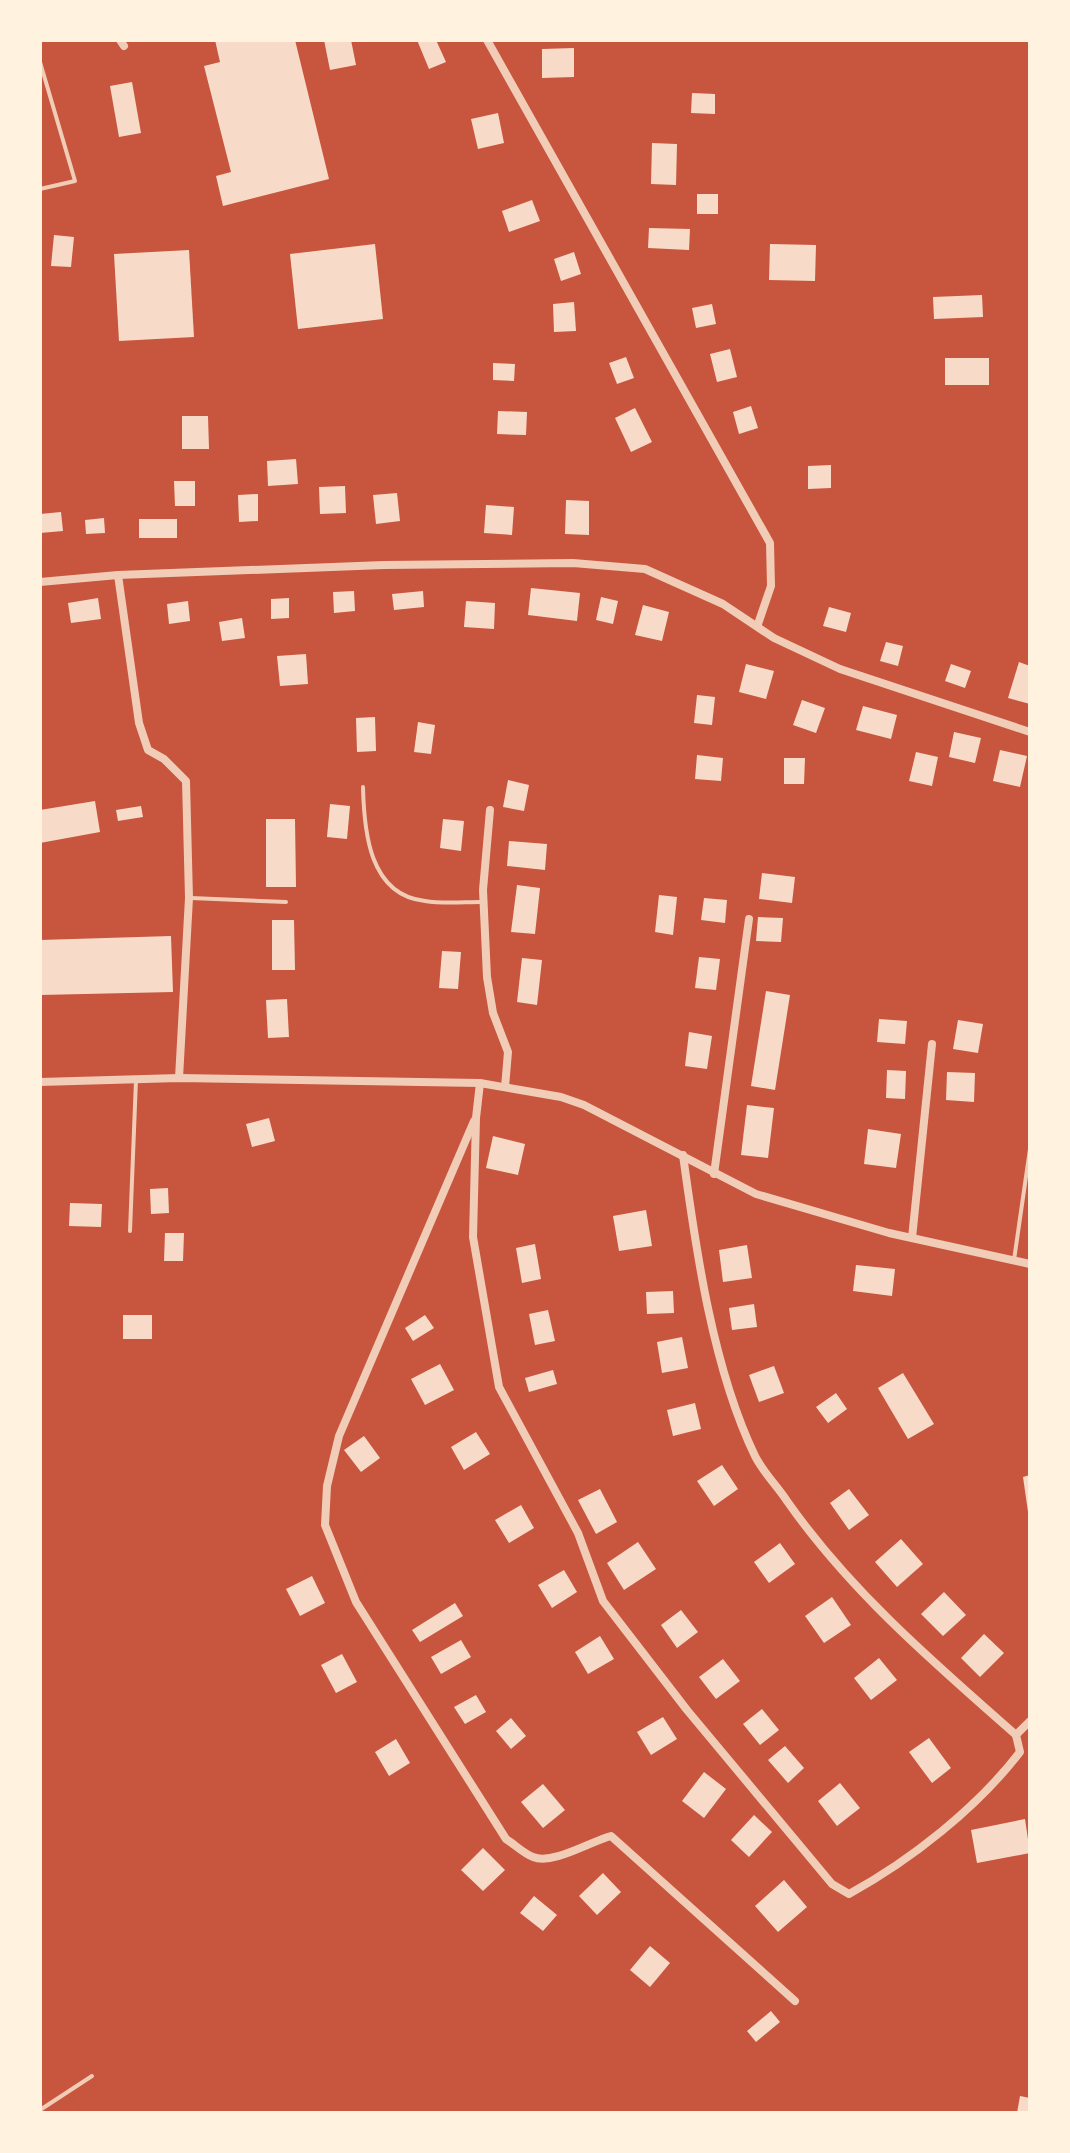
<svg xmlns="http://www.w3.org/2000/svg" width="1070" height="2153" font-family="Mulish,sans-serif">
<rect width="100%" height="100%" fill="#c8553d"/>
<g fill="#f7dbc8">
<polygon points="215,40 295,40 329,179 223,206 216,176 231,172 204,66 220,62"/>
<polygon points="324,40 351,40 356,65 330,70"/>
<polygon points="417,40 436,40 446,62 429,69"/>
<polygon points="574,48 574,77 542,78 542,49"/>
<polygon points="132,82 141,133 119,137 110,86"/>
<polygon points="692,93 715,94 715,114 691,113"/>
<polygon points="498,113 504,143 478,149 471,119"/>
<polygon points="652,143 677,144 676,185 651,184"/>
<rect x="697" y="194" width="21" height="20"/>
<polygon points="532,200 540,221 509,232 502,211"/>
<polygon points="649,228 690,229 689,250 648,248"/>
<polygon points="54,235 74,237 71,267 51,266"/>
<polygon points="375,244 383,319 298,329 290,254"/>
<polygon points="770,244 816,245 815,281 769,280"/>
<polygon points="189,250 194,337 119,341 114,254"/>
<polygon points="574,252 581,274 561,281 554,259"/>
<polygon points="982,295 983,317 934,319 933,297"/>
<polygon points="574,302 576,331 554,332 553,304"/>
<polygon points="712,304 716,324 696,328 692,308"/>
<polygon points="730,349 737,377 717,382 710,354"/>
<polygon points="626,357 634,378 617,384 609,363"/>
<rect x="945" y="358" width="44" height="27"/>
<polygon points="493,363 515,364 514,381 493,380"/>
<polygon points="751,406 758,428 739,434 733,412"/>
<polygon points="635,408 652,442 631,452 615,418"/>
<polygon points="498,411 527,412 526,435 497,434"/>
<polygon points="182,416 208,416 209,449 182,449"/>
<polygon points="296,459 298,484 268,486 267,461"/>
<polygon points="831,465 831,488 808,489 808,466"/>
<polygon points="174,481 195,481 195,506 175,506"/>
<polygon points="345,486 346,513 320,514 319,487"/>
<polygon points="397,493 400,521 376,524 373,495"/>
<polygon points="258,494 258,521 239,522 238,495"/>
<polygon points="566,500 589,501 589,535 565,534"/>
<polygon points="486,505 514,507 512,535 484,533"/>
<polygon points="61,512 63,531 40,533 40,514"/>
<polygon points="104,518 105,533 86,534 85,520"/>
<rect x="139" y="519" width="38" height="19"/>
<polygon points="531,588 580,593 577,621 528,615"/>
<polygon points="354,591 355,611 334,613 333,592"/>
<polygon points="423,591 424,607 394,610 392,594"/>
<polygon points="601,597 618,601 613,624 596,620"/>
<polygon points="98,598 101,619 71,623 68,603"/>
<polygon points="289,598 289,618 271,619 271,599"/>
<polygon points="188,601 190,621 169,624 167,604"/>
<polygon points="466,601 495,603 494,629 464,627"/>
<polygon points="643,605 669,612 662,641 635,635"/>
<polygon points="829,607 851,613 846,632 823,626"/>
<polygon points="242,618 245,638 222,641 219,622"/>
<polygon points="886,642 903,646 898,666 880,661"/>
<polygon points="306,654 308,684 280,686 277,656"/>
<polygon points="1019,662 1030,666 1030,704 1008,698"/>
<polygon points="746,664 774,671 766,699 739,692"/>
<polygon points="951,664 971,671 965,688 945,681"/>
<polygon points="697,695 715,697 712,725 694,723"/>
<polygon points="802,700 825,708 816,733 793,725"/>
<polygon points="863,706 897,715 891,739 856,730"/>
<polygon points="375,717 376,751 357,752 356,718"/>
<polygon points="418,722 435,725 431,754 414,752"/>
<polygon points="954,732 981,738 975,763 949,757"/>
<polygon points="1000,750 1027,756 1020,787 993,781"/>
<polygon points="916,752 938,757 932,786 909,781"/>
<polygon points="697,755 723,758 721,781 695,779"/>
<polygon points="784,758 805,758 804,784 784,784"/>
<polygon points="508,780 529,785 524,811 503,807"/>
<polygon points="95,801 100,832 40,843 40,810"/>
<polygon points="330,804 350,806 347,839 327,837"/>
<polygon points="141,806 143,817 118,821 116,810"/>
<polygon points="266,819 295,819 296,887 266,887"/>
<polygon points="443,819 464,821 461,851 440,848"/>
<polygon points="509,841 547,844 545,870 507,866"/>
<polygon points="762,873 795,877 792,903 759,899"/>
<polygon points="517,885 540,888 535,934 511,932"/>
<polygon points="659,895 677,897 673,935 655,932"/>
<polygon points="704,898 727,900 725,923 701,920"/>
<polygon points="758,917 783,918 781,942 756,941"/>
<polygon points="272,920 294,920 295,970 272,970"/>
<polygon points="171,936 173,992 40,995 40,940"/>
<polygon points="442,951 461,952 458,989 439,988"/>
<polygon points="699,957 720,959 716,990 695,988"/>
<polygon points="522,958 542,960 537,1005 517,1002"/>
<polygon points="766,991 790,995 775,1090 751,1086"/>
<polygon points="287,999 289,1037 268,1038 266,1000"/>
<polygon points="879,1019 907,1021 905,1044 877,1042"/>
<polygon points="958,1020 983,1024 978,1053 953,1049"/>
<polygon points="689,1032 712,1036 707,1069 685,1066"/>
<polygon points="887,1070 906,1071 905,1099 886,1098"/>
<polygon points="947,1072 975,1073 974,1102 946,1100"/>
<polygon points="747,1105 774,1108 768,1158 741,1155"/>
<polygon points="269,1118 275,1141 252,1147 246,1124"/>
<polygon points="868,1129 901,1134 896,1168 864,1164"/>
<polygon points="493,1136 525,1144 518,1175 486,1168"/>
<polygon points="168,1188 169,1213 151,1214 150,1189"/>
<polygon points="70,1203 102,1204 101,1227 69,1226"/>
<polygon points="646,1210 652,1246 619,1251 613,1216"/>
<polygon points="165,1233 184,1233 183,1261 164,1261"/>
<polygon points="535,1244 541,1279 522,1283 516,1248"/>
<polygon points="747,1245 752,1278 723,1282 719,1250"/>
<polygon points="856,1265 895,1269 892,1296 853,1291"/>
<polygon points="673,1291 674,1313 647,1314 646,1292"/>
<polygon points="754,1304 757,1327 732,1330 729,1308"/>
<polygon points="548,1310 555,1341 535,1345 529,1314"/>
<rect x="123" y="1315" width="29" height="24"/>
<polygon points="425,1315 434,1328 413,1341 405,1328"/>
<polygon points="682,1337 688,1368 662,1373 657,1342"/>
<polygon points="440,1364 454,1390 425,1405 411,1379"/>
<polygon points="774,1366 784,1393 759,1402 749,1375"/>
<polygon points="553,1370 557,1384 529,1392 525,1378"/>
<polygon points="903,1373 934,1424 908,1439 878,1388"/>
<polygon points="836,1393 847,1409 828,1423 816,1407"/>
<polygon points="695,1403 701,1429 673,1436 667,1410"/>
<polygon points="476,1432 490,1454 464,1470 451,1447"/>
<polygon points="364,1436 380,1458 361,1472 344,1450"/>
<polygon points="722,1465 738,1489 714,1506 697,1481"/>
<polygon points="1030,1475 1030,1512 1028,1512 1023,1477"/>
<polygon points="600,1489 617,1522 596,1534 578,1500"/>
<polygon points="849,1489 869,1515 849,1530 830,1503"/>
<polygon points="521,1505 534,1528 509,1543 495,1520"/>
<polygon points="901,1539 923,1564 897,1587 875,1562"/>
<polygon points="638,1542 656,1569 624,1590 607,1563"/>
<polygon points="780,1543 795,1564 769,1583 754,1562"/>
<polygon points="564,1570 577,1592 552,1608 538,1585"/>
<polygon points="312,1576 325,1603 300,1616 286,1589"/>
<polygon points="944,1592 966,1615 943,1636 921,1614"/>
<polygon points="832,1597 851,1625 824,1643 805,1616"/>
<polygon points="455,1603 463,1616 420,1642 412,1630"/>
<polygon points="681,1610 698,1632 677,1648 661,1625"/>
<polygon points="984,1634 1004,1653 980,1677 961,1658"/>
<polygon points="600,1636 614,1659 588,1674 575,1652"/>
<polygon points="461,1640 471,1657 441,1674 431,1657"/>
<polygon points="342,1654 357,1682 336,1693 321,1665"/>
<polygon points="879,1658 897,1680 871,1700 854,1678"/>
<polygon points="723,1659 740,1681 716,1699 699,1677"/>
<polygon points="476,1695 486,1712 465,1724 454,1707"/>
<polygon points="762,1709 779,1730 760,1745 743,1724"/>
<polygon points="663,1717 677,1739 651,1755 637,1732"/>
<polygon points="511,1718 526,1736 511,1749 496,1731"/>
<polygon points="929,1738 951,1768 932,1783 909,1752"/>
<polygon points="396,1739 410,1763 389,1776 375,1752"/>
<polygon points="785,1746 804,1768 788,1783 768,1760"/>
<polygon points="704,1772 726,1789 704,1818 682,1801"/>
<polygon points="840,1783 860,1808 837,1826 818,1801"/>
<polygon points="543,1784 565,1810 543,1828 521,1802"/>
<polygon points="754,1815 772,1832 749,1857 731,1840"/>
<polygon points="1025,1819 1030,1853 977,1863 971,1830"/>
<polygon points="483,1848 505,1870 483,1891 461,1870"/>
<polygon points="603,1873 621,1892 597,1915 579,1896"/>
<polygon points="784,1880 807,1907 778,1932 755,1906"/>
<polygon points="534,1896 557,1915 543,1931 520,1913"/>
<polygon points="650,1946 670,1963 650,1987 630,1970"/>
<polygon points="771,2011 780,2022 756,2042 747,2031"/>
<polygon points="1020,2096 1030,2098 1030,2113 1017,2113"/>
</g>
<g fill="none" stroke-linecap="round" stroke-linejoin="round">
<g stroke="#f1ccb7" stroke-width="4">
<polyline points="40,62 75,181 40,189"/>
<path d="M363 787C364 831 369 895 425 901 443 904 463 902 481 902"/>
<polyline points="191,898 286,902"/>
<polyline points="130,1231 136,1080"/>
<polyline points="1014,1260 1030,1149"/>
<polyline points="40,2110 92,2076"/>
</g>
<g stroke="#f1ccb7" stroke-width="8">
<polyline points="120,40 124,46"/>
<polyline points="487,40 770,543 771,586 758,624"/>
<polyline points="118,575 139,723 148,750 164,759 186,781 189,898 179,1078"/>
<polyline points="40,582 118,575 384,565 573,563 645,569 723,604 774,638 840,669 1030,732"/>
<polyline points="490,810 483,890 487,977 493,1013 508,1052 505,1087"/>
<polyline points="40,1082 179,1078 480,1083 561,1097 584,1105 756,1194 889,1233 1030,1264"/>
<path d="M480 1083 476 1118 473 1237 499 1387 578 1533 603 1601 687 1710 832 1884 849 1894C911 1860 977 1808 1020 1752L1016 1735"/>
<path d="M474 1121 339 1436 327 1486 325 1525 356 1602 506 1839C514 1844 524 1854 533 1857 553 1865 589 1842 611 1836L795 2001"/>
<path d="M683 1155C696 1251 713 1369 755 1456 763 1472 777 1486 787 1501 850 1591 934 1663 1016 1735L1030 1721"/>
<polyline points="714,1174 749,919"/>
<polyline points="912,1238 932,1044"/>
</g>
</g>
<rect width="1070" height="2153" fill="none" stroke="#fff3e0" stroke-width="84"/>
</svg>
